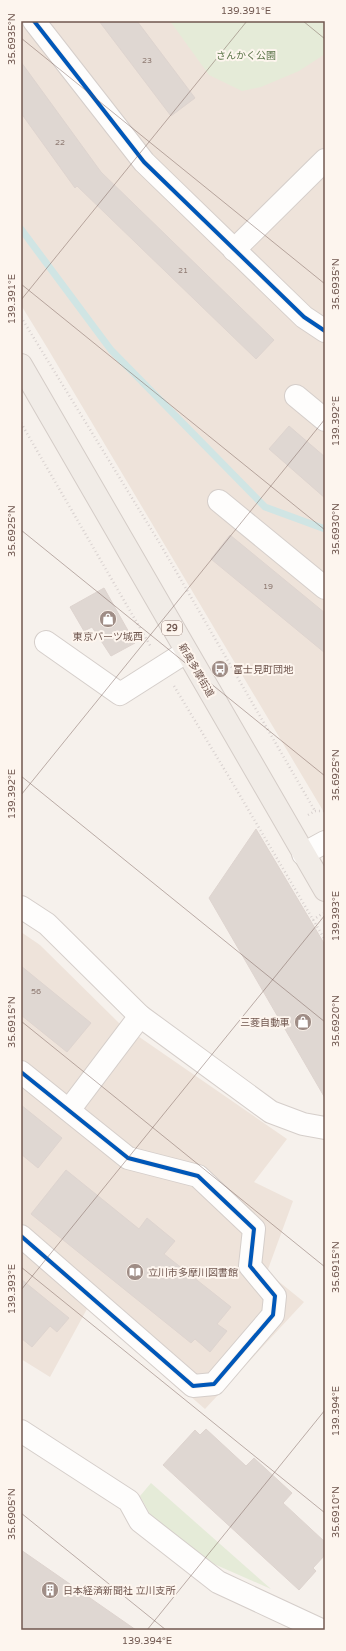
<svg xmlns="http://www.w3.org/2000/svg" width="346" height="1651" font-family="'Varela Round','Noto Sans JP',sans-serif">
<rect width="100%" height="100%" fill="#f6f1ec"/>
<g fill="#eee3da">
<polygon points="21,21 325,21 325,814 48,349 21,305"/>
<polygon points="21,932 40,945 119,1023 287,1139 254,1182 293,1201 267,1272 304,1302 205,1409 88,1307 50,1377 21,1359"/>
</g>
<g fill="#e5ebd8">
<polygon points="170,21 325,21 325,54 299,71 261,87 242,91 209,75"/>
<polygon points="151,1483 271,1589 214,1564 151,1516 140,1496"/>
</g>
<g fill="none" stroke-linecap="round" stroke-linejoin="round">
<polyline stroke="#d0e5e4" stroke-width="7" points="21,229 111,350 265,507 325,529"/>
</g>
<g fill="#dfd7d2" stroke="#ded4cf">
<polygon points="99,21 137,21 195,98 171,116"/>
<polygon points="21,62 101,172 274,340 256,359 77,186 75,188 21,113"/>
<polygon points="289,426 325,457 325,498 269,449"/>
<polygon points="230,535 325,613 325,653 211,559"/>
<polygon points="104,588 135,643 111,656 92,627 84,631 70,607"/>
<polygon points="256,829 325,945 325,1098 209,898"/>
<polygon points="21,966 91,1023 67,1052 21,1015"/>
<polygon points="21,1105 62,1138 38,1168 21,1154"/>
<polygon points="66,1170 139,1229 147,1218 175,1241 164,1254 231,1307 217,1324 227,1331 210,1352 195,1339 191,1343 31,1214"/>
<polygon points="21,1279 69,1318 57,1332 50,1326 32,1347 21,1338"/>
<polygon points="206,1429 246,1466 254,1458 292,1493 283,1503 325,1542 325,1555 313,1568 316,1571 299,1590 163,1465 195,1430 200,1435"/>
<polygon points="21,1550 136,1630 21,1630"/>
</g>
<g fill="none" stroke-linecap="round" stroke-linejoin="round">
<defs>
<g id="minor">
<polyline points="34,21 144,162 304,317 325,331"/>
<polyline points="234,250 325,160"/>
<polyline points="296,396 325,420"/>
<polyline points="219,501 325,588"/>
<polyline points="46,642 120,694 186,652"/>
<polyline points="303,854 325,842"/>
<polyline points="21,907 47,924 140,1016 271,1112 303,1124 325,1128"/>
<polyline points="21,1072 128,1158 198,1176 254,1229 250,1266 275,1296 273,1315 214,1384 193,1386 21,1236"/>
<polyline points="69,1110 140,1016"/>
<polyline points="21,1431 129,1501 140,1521 218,1582 321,1630"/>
</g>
<polyline id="major" points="21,365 325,890"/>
</defs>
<use href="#minor" stroke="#d5ceca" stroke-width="24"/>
<use href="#major" stroke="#d4ccc7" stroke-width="24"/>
<g stroke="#d8d1cf" stroke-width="2.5" stroke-dasharray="1 3" stroke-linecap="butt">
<polyline points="21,317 159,542 315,811"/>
<polyline points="21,423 151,647"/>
<polyline points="174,686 232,782 325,940"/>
<polyline points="308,815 315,811 325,811"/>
<polyline points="313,920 323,913"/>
</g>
<use href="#minor" stroke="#fefdfc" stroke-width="22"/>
<use href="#major" stroke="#f1ece7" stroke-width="22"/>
<defs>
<g id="cycleway">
<polyline points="34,21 144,162 304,317 325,331"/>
<polyline points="21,1072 128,1158 198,1176 254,1229 250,1266 275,1296 273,1315 214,1384 193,1386 21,1236"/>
</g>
</defs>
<use href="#cycleway" stroke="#fdf5ee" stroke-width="6"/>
<use href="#cycleway" stroke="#0057b8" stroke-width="4"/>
</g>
<path fill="none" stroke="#70574f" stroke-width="1" stroke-opacity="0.45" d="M303 21 325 39M21 38 325 284M21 284 325 530M21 300 247 21M21 530 325 776M21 776 325 1022M21 795 325 419M21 1021 325 1267M21 1267 325 1513M21 1290 325 915M21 1513 166 1630M147 1630 325 1410"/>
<defs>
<symbol id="shop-disc" viewBox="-11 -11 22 22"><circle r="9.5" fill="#9f8d86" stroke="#fdf5ee"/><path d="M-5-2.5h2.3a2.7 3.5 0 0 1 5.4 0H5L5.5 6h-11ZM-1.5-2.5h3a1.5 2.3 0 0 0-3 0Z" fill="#fff"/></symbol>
<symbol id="bus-disc" viewBox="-11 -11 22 22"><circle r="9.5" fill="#9f8d86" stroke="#fdf5ee"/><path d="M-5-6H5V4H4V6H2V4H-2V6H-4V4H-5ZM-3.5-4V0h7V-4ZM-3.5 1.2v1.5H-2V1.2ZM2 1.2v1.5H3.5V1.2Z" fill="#fff"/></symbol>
<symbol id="library-disc" viewBox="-11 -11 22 22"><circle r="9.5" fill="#9f8d86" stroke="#fdf5ee"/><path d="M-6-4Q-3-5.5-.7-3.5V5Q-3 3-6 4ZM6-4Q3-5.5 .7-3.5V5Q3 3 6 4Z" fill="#fff"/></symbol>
<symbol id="building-disc" viewBox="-11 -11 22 22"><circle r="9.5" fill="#9f8d86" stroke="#fdf5ee"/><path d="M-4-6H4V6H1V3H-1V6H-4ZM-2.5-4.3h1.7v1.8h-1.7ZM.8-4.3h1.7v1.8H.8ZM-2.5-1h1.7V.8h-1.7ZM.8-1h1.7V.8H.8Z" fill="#fff"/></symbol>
</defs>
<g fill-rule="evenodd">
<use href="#shop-disc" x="98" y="609" width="20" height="20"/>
<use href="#bus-disc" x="210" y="659" width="20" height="20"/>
<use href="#shop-disc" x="293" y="1012" width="20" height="20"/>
<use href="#library-disc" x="125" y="1262" width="20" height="20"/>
<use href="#building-disc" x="40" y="1580" width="20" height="20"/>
</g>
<g text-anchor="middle" stroke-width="4" stroke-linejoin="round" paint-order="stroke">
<g font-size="8" fill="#8e7a72">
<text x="147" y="63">23</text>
<text x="60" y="145">22</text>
<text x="183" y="273">21</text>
<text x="268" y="589">19</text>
<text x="36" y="994">56</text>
</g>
<rect fill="#fdf5ee" stroke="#9a867f" stroke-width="1" x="162" y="621" width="20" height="14" rx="3"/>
<g font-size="9" font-weight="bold" fill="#70574f">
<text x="172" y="631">29</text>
</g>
<g font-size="10" fill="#5b7549" stroke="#fdf5ee">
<text x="246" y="59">さんかく公園</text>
</g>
<g font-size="10" fill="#70574f" stroke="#fdf5ee" text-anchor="start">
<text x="108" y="640" text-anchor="middle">東京パーツ城西</text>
<text x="233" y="673">富士見町団地</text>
<text x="290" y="1026" text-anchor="end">三菱自動車</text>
<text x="148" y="1276">立川市多摩川図書館</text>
<text x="63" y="1594">日本経済新聞社 立川支所</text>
</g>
<g font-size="10" fill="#70574f" stroke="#fdf5ee">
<text transform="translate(197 670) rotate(60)" y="4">新奥多摩街道</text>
</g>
</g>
<rect width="346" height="1651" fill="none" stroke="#fdf5ee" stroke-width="44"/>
<rect x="22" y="22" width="302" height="1607" fill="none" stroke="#70574f" stroke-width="1.5"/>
<g font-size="10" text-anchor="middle" fill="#70574f">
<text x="246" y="14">139.391°E</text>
<text transform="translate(11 39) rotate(-90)" y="4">35.6935°N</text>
<text transform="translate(335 284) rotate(-90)" y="4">35.6935°N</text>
<text transform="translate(11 299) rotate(-90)" y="4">139.391°E</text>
<text transform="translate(335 421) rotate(-90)" y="4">139.392°E</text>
<text transform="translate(335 529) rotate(-90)" y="4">35.6930°N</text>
<text transform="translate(11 531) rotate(-90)" y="4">35.6925°N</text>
<text transform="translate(335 775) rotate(-90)" y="4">35.6925°N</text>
<text transform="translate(11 794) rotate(-90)" y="4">139.392°E</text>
<text transform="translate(335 916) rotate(-90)" y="4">139.393°E</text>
<text transform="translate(335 1021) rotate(-90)" y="4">35.6920°N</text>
<text transform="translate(11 1022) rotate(-90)" y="4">35.6915°N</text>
<text transform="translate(335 1267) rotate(-90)" y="4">35.6915°N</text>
<text transform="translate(11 1289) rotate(-90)" y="4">139.393°E</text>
<text transform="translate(335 1411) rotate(-90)" y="4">139.394°E</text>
<text transform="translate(335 1512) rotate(-90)" y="4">35.6910°N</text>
<text transform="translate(11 1514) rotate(-90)" y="4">35.6905°N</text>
<text x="147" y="1644">139.394°E</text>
</g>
</svg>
